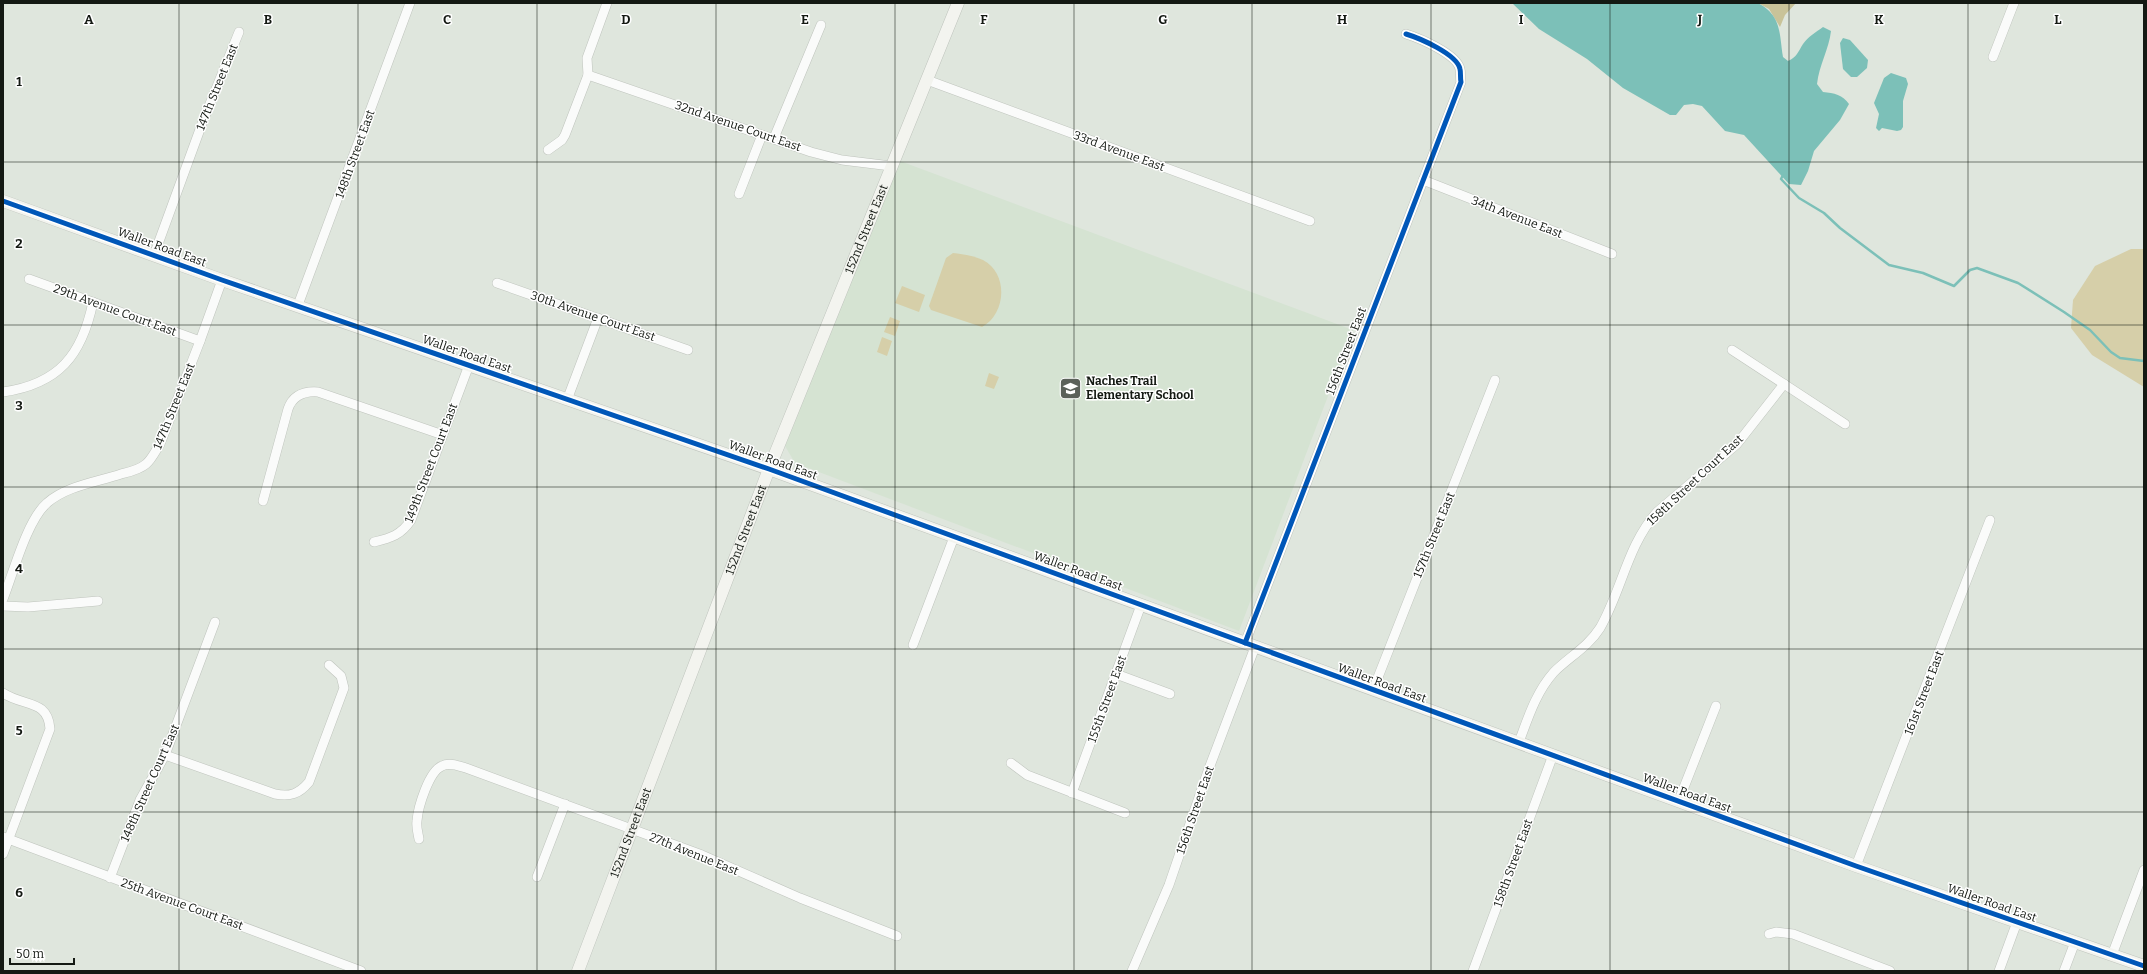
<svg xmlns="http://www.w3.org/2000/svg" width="2147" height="974" font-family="Bitter,serif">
<rect width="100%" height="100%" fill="#dfe6dd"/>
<polygon fill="#d5e3d2" points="900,161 1353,330 1239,631 795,463 785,446"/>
<g fill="#d6cfa9">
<polygon points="2131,249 2144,249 2144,387 2092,355 2071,328 2073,300 2095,266"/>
<path d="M953 253C963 254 974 256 983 260 1009 274 1006 314 982 327L931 310 929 306 946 258Z"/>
<polygon points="902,286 925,295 919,312 895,303"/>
<polygon points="890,317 900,321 895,336 884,332"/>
<polygon points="882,337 892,341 887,356 877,352"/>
<polygon points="989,373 999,377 994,389 985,386"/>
</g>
<polygon fill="#c9c399" points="1758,3 1796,3 1785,15 1780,27 1769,9"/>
<g fill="#7cc0b8">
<path d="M1512 3H1758C1782 16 1779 33 1783 57L1788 61C1797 57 1798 52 1803 44 1808 37 1816 32 1823 27L1831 31C1829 49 1819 65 1817 84L1823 92C1834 93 1843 95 1849 104L1840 120 1814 151 1808 171 1801 185 1789 184 1744 135 1725 131 1702 106 1693 104 1684 105 1676 115H1670L1623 88 1587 59 1539 29Z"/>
<polygon points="1843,38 1850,40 1868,60 1867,68 1857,77 1851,77 1843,69 1840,43"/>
<polygon points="1891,73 1906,78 1908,84 1903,101 1903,127 1901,130 1897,131 1882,128 1879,131 1876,128 1879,114 1874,103 1884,78"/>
</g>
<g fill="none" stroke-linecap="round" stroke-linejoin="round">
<polyline stroke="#7cc0b8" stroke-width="2.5" points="1783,175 1781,179 1799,198 1824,213 1840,228 1889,265 1923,273 1954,286 1970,270 1977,268 2018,283 2064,312 2090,330 2111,352 2120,358 2144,361"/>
<defs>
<g id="street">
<polyline points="1993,57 2014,3"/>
<polyline points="588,75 811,152 842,160 891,166"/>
<polyline points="927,80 1310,221"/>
<polyline points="774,138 821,25"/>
<polyline points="548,150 562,140 565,135 588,75 587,58 607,3"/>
<polyline points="1423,180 1612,254"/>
<polyline points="739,194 762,135"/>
<polyline points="154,255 203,121 239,32"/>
<polyline points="29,279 200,341"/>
<polyline points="497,283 688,350"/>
<polyline points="298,305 410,3"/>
<polyline points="1732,350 1845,424"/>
<path d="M3 392C59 384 82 355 93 302"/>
<polyline points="567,400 598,318"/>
<path d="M263 501 288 409C293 395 304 391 318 392L443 435"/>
<path d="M374 542C391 538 401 535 411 520L469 365"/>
<path d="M3 599C13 574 27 520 47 503 66 486 97 482 121 474 129 472 139 470 146 464 152 459 156 450 160 444L200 341 222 280"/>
<polyline points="3,606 28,607 98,601"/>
<path d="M1245 643 1461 82C1460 78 1461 73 1460 69 1457 54 1419 38 1406 34"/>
<polyline points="913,645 954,537"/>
<polyline points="1116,674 1170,694"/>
<polyline points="1373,690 1495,380"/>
<path d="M3 693C24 707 48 699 50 729L3 854"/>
<path d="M1519 742C1528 718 1536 692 1554 672 1569 657 1588 647 1600 628 1622 590 1627 546 1657 512L1737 444 1784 384"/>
<path d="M165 755 275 794C290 797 299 794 309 782L344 688 341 676 329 665"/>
<polyline points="1011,763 1027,775 1125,813"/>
<polyline points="1072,793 1141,605"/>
<polyline points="1679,800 1716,706"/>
<polyline points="3,837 361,971"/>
<path d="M419 839C418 833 416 827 417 821 418 807 429 771 442 766 449 762 459 766 466 768L702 855 800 898 897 936"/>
<polyline points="1856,866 1990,520"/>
<polyline points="537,877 565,804"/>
<polyline points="110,878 140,800 165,755 215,622"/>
<polyline points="1769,934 1776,932 1793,934 1890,971"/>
<polyline points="2112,955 2144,870"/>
<polyline points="1132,971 1169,885 1208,771 1255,647"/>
<polyline points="1473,971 1553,755"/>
<polyline points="1999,971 2017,922"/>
<polyline points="2064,971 2075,942"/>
</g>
<g id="secondary">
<polyline points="3,201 222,280 769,469 1856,866 2144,966"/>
<path id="s1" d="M578 971 769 469 958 3"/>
</g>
</defs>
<use href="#street" stroke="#bfc4bd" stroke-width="10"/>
<use href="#secondary" stroke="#bfc4bd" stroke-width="13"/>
<use href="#street" stroke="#fafbfa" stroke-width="9"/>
<use href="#secondary" stroke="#f3f4ef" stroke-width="12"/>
<defs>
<g id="cycleway">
<polyline points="3,201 222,280 769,469 1856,866 2144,966"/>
<path d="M1245 643 1461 82C1460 78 1461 73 1460 69 1457 54 1419 38 1406 34"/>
</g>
</defs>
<use href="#cycleway" stroke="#fff" stroke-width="8"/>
<use href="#cycleway" stroke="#0057b8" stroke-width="5"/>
</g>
<path fill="none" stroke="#141913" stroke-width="1" stroke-opacity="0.55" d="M179 3V971M358 3V971M537 3V971M716 3V971M895 3V971M1074 3V971M1252 3V971M1431 3V971M1610 3V971M1789 3V971M1968 3V971M3 162H2144M3 325H2144M3 487H2144M3 649H2144M3 812H2144"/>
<defs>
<symbol id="school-square" viewBox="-11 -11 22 22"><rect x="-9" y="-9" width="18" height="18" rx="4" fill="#5b615a" stroke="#fff"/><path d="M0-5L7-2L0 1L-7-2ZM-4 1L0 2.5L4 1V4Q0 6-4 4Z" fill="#fff"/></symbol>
</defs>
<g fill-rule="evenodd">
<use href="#school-square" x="1058" y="376" width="25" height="25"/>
</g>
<g text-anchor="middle" stroke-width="3" stroke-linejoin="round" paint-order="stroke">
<g font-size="12" fill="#141913" stroke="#fff">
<text transform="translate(217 87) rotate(-68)" y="4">147th Street East</text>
<text transform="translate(738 126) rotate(19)" y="4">32nd Avenue Court East</text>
<text transform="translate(1119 151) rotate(20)" y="4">33rd Avenue East</text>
<text transform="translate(355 154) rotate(-70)" y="4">148th Street East</text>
<text transform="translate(1517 217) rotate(21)" y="4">34th Avenue East</text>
<text dy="4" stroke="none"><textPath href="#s1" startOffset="796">152nd Street East</textPath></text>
<text transform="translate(162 247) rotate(20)" y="4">Waller Road East</text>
<text transform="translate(115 310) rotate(20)" y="4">29th Avenue Court East</text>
<text transform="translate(593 316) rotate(19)" y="4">30th Avenue Court East</text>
<text transform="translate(1346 351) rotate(-69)" y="4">156th Street East</text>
<text transform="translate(467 354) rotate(19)" y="4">Waller Road East</text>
<text transform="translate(174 406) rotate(-68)" y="4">147th Street East</text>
<text transform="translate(773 460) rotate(20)" y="4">Waller Road East</text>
<text transform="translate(431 463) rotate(-69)" y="4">149th Street Court East</text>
<text transform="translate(1695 480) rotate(-43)" y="4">158th Street Court East</text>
<text dy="4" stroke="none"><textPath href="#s1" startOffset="472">152nd Street East</textPath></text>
<text transform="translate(1434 535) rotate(-68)" y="4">157th Street East</text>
<text transform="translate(1078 571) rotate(20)" y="4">Waller Road East</text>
<text transform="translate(1382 683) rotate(20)" y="4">Waller Road East</text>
<text transform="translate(1924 693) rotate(-69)" y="4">161st Street East</text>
<text transform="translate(1107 699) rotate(-70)" y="4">155th Street East</text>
<text transform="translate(150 783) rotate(-66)" y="4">148th Street Court East</text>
<text transform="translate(1687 793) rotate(20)" y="4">Waller Road East</text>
<text transform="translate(1195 810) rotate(-71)" y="4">156th Street East</text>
<text dy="4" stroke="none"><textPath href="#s1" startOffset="148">152nd Street East</textPath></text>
<text transform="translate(694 854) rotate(22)" y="4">27th Avenue East</text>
<text transform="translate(1513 863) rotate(-70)" y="4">158th Street East</text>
<text transform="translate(1992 903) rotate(19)" y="4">Waller Road East</text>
<text transform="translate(182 904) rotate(20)" y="4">25th Avenue Court East</text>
</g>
<g font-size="12" font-weight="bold" fill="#141913" stroke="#fff" text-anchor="start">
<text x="1086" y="385">Naches Trail<tspan x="1086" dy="14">Elementary School</tspan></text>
</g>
</g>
<g font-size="13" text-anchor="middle" font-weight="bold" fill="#141913" stroke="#fff" stroke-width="3" stroke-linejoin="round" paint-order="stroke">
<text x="89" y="24">A</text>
<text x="268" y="24">B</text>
<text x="447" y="24">C</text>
<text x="626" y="24">D</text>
<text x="805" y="24">E</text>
<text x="984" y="24">F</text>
<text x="1163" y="24">G</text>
<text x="1342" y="24">H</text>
<text x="1521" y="24">I</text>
<text x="1700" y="24">J</text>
<text x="1879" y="24">K</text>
<text x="2058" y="24">L</text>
<text x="19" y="86">1</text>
<text x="19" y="248">2</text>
<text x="19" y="410">3</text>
<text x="19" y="573">4</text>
<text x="19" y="735">5</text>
<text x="19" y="897">6</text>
</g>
<rect width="2147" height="974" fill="none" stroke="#141913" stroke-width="8"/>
<path d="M10 958v6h64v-6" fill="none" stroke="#141913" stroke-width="2"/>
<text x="16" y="958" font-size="12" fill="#141913" stroke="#ffffff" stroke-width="3" paint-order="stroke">50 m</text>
</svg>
